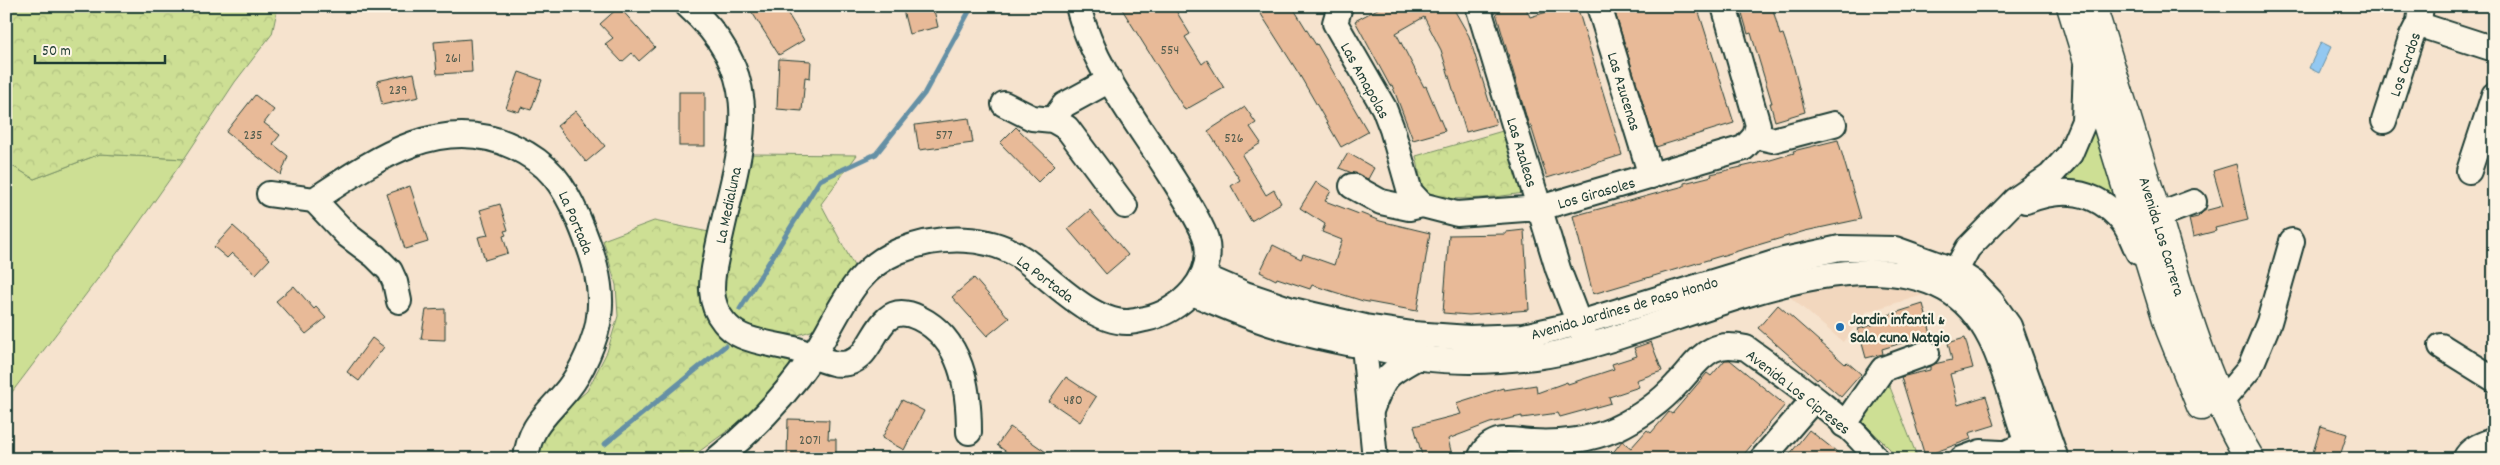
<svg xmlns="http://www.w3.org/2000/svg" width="2500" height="465" font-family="Dekko,sans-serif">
<defs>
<pattern id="forest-crowns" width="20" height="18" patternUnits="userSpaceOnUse" patternTransform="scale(1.25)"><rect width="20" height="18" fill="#cddf94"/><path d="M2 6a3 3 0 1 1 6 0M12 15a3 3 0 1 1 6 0" fill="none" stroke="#b0c080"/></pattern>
</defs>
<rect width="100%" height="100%" fill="#f6e3ce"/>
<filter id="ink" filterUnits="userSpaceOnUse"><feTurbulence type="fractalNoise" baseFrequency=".02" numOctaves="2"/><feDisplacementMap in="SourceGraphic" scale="10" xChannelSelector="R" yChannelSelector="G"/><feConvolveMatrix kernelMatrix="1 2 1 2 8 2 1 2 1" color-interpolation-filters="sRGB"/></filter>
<g filter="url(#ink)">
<polygon fill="#f2d7be" points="1841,285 1892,285 1923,295 1866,312 1843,342 1790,297"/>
<g fill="#cddf94" stroke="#768e64">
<polygon points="2097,118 2123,210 2048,185"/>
<polygon points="100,154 184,159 127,240 6,400 6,162 34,179"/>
<polygon points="1888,382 1918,459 1895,459 1890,449 1861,420"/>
</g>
<g fill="url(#forest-crowns)" stroke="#768e64">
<polygon points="6,6 278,6 272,34 235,82 184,159 100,154 34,179 6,162"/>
<path d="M1506 130 1523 193C1504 196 1438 206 1425 190 1419 182 1419 165 1416 156Z"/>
<polygon points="752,154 857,155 821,204 854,266 817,329 798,335 773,332 745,324 731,315 720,295 729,239"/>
<path d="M654 221 709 232C706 251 698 275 699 294 703 344 751 352 790 362L791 372 749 415 689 459H537L536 442 552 421 587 391 607 352 618 316 616 285 603 240Z"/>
</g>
<polygon fill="#93c8f1" stroke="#6590a5" points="2321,42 2331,47 2319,73 2309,68"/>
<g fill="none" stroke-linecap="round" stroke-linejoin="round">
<g stroke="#6590a5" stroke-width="5">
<polyline points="740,309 820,180 876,154 924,94 972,6"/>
<polyline points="605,444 725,346"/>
</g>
</g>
<g fill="#e8ba98" stroke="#1f3d34">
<polygon points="748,6 783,6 804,40 779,55"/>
<polygon points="902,6 933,6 938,27 909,34"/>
<polygon points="1120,6 1173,6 1190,34 1185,37 1202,64 1207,60 1224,88 1185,110"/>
<polygon points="1267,6 1292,6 1316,45 1317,44 1368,132 1341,147 1299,74 1259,11"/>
<polygon points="1383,6 1452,6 1469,36 1496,124 1466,132 1441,50 1424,17 1396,33 1424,87 1426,86 1445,131 1413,140 1392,85 1390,86 1355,21"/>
<polygon points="1494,6 1525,6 1530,17 1567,6 1577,6 1622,155 1547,178 1531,126 1529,126"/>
<polygon points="1613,6 1697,6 1734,123 1656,147"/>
<polygon points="1740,6 1772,6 1780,35 1783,34 1792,60 1805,112 1775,121 1770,103 1772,103 1759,60 1751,33 1748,34"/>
<polygon points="619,7 655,47 639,61 632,53 622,62 605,44 613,38 600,24"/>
<polygon points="470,39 472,72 437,74 434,42"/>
<polygon points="779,59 811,61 810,78 805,77 802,111 777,109"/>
<polygon points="519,72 542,80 531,110 521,107 519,112 506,108"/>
<polygon points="414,73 419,97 382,105 377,81"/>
<rect x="679" y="92" width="26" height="54"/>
<polygon points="255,95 274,110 264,123 280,135 273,144 288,156 281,175 226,132"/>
<polygon points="1245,107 1256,123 1250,127 1261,143 1242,155 1266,195 1274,190 1281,203 1251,221 1231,186 1240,180 1208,131"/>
<polygon points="576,111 605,146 586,162 557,126"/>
<polygon points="969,118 973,143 919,150 915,125"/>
<polygon points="1016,127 1055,165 1038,182 1000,143"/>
<polygon points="1838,140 1861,219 1805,231 1593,294 1573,216 1684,186 1684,183 1712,176 1711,174 1767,161 1794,153 1793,151"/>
<polygon points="1348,153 1374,168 1368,179 1339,168"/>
<polygon points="2236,164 2248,220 2215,228 2216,231 2193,237 2189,219 2198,217 2204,211 2223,206 2213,171"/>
<polygon points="1316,182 1331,191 1325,201 1359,214 1360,213 1380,221 1430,233 1417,311 1363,301 1312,285 1310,289 1277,278 1276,280 1260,272 1273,245 1301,259 1303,254 1334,265 1342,240 1322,232 1325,224 1300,208"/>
<polygon points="410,186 428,242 405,249 387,194"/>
<polygon points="500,204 508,230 504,231 506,235 503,236 508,253 485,260 478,237 488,235 480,210"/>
<polygon points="1090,210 1128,255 1106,274 1068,229"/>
<polygon points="233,226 270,259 256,274 232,253 227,258 214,247"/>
<polygon points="1524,230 1529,310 1469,315 1443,313 1449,235 1506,234 1506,232"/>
<polygon points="974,278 1009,318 987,336 952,297"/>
<polygon points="294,286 314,309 316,307 326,318 306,334 276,301"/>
<polygon points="1923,304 1931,334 1882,349 1883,354 1866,358 1858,329 1883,322 1882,317"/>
<polygon points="1778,305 1845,364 1847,362 1861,374 1841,397 1819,378 1817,380 1758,328"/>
<polygon points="445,309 445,340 421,339 426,310"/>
<polygon points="372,338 384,347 359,381 347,372"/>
<polygon points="1965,338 1973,368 1950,374 1958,405 1986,396 1995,425 1969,433 1971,439 1925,456 1901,377 1930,370 1930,367 1934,364 1952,360 1948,343"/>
<polygon points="1651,342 1662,371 1636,380 1639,387 1609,397 1611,403 1560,417 1558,413 1522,418 1522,416 1490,423 1448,439 1453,459 1423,459 1414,426 1461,414 1456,403 1503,388 1504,390 1536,385 1537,393 1567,382 1568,384 1614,369 1612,364 1637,356 1634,348"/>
<polygon points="1725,360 1730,360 1785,405 1740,459 1608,459 1622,441 1631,448 1647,430 1651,433 1669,412 1672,414 1707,373 1711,376"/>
<polygon points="1066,377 1096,397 1080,422 1049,401"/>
<polygon points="902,400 924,411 904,450 882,438"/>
<polygon points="788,419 829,420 828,439 836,439 836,459 787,459"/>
<polygon points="2321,426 2347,434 2339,459 2311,459"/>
<polygon points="1010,427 1056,459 1016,459 997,445"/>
<polygon points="1809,430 1846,459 1786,459"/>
</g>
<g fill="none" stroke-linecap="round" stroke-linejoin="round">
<defs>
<g id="minor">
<path d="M688 6C777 85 734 159 716 258 711 281 708 303 724 322 729 328 735 333 742 336 758 343 777 345 794 349 807 353 819 360 833 363 837 364 843 364 848 363 868 358 873 331 887 319 897 310 909 313 919 318 962 339 969 388 969 432"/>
<polyline points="1340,6 1335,23 1384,108 1392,129 1410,192 1422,205"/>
<polyline points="1478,6 1558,269 1585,339"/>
<polyline points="1599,6 1651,176"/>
<polyline points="2419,22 2426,27 2494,49"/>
<polyline points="1004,104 1032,118 1053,120 1067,128 1125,206"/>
<polyline points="1053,120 1064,105 1110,80"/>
<polyline points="2384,121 2411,38 2419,22 2421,6"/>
<polyline points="1755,136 1773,140 1834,124"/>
<polyline points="2469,171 2494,95"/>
<polyline points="1352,186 1381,202 1409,208 1422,205 1457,214 1540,208 1744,148 1755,136 1758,125 1724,6"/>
<path d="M269 194 314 200C374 160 441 112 514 147 550 164 563 184 578 218 591 249 604 283 599 317 597 338 581 373 568 389 548 414 529 425 526 459"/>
<polyline points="314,200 347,235 375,256 390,271 395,282 399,301"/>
<path d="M2026 201C2062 187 2095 189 2122 221 2129 229 2133 242 2138 252"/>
<polyline points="2157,216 2194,202"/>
<polyline points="1203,276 1245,294 1292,310 1365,327 1413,334 1469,338 1524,336 1580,323 1784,260 1840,248 1895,249 1956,271 1973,282 1992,302 2009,326 2056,459"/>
<polyline points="1949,283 1968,248 2015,200 2050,176 2070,154 2084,121 2086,67"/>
<path d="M1192 293C1215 302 1237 312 1260 320 1299 334 1339 342 1379 349 1393 351 1408 356 1422 358 1459 363 1498 361 1534 357 1650 344 1837 229 1945 289 2003 320 2009 405 2033 459"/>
<polyline points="1364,331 1364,346 1375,459"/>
<polyline points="2441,346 2494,379"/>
<polyline points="2220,403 2250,368 2269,322 2292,241"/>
<path d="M1372 408C1385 375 1387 374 1418 357"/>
<polyline points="1844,425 1883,369 1927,353"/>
<path d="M717 459C753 430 786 395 812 357 840 316 849 272 899 251 939 235 990 234 1025 260 1052 280 1091 322 1127 322 1133 322 1139 320 1145 319 1180 312 1216 278 1206 239 1201 222 1180 190 1170 174 1137 122 1093 67 1078 6"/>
<path d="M1480 459C1483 450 1489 444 1498 441 1510 438 1521 442 1532 442 1559 444 1590 440 1615 429 1638 418 1660 403 1677 384 1688 373 1698 357 1712 350 1723 344 1735 346 1746 348 1782 374 1854 423 1876 459"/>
<polyline points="1762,459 1814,399"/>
<polyline points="1962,459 1981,452 2001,453"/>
<polyline points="1993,459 2039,438"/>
<path d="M2465 459C2470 448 2483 444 2494 440"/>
</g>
<g id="major">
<polyline points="2071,6 2170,329 2201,406"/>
<path d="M2092 6C2113 76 2136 146 2157 216 2182 300 2205 383 2250 459"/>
</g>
</defs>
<use href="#minor" stroke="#1f3d34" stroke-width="28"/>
<use href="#major" stroke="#1f3d34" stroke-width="31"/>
<use href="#minor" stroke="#fcf5e5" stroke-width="24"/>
<use href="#major" stroke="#fcf5e5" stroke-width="28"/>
</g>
</g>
<circle fill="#1f6fb2" stroke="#fcf5e5" stroke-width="2" cx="1840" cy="327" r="5"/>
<g text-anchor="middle" stroke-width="4.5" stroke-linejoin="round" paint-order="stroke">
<g font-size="14" fill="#515c4d">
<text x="1170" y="54">554</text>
<text x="453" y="62">261</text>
<text x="398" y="94">239</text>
<text x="253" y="139">235</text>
<text x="944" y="139">577</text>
<text x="1234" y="142">526</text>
<text x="1073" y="404">480</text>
<text x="810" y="444">2071</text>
</g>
<g font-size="16" fill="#1f3d34" stroke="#fcf5e5">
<text transform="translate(2404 64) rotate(-71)" y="6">Los Cardos</text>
<text transform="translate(1366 80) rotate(61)" y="6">Las Amapolas</text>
<text transform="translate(1625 91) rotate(73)" y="6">Las Azucenas</text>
<text transform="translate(1523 152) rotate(73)" y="6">Las Azaleas</text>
<text transform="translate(1596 192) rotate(-16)" y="6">Los Girasoles</text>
<text transform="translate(727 205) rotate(-78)" y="6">La Medialuna</text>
<text transform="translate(577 222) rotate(67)" y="6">La Portada</text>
<text transform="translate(2163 236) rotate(73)" y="6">Avenida Los Carrera</text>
<text transform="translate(1046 278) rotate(37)" y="6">La Portada</text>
<text transform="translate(1624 307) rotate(-16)" y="6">Avenida Jardines de Paso Hondo</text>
<text transform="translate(1799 391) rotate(38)" y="6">Avenida Los Cipreses</text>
</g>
<g font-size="16" font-weight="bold" fill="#1f3d34" stroke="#fcf5e5" text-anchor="start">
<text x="1850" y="324">Jardin infantil &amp;<tspan x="1850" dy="18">Sala cuna Natgio</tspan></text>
</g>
</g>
<rect width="2500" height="465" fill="none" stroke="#fcf5e5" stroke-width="25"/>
<rect x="12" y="12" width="2475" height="440" fill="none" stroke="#1f3d34" stroke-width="2" filter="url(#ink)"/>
<path d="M35 55v8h130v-8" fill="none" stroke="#1f3d34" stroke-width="2.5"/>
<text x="42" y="55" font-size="15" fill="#1f3d34" stroke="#fcf5e5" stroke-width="4" paint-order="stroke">50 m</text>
</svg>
